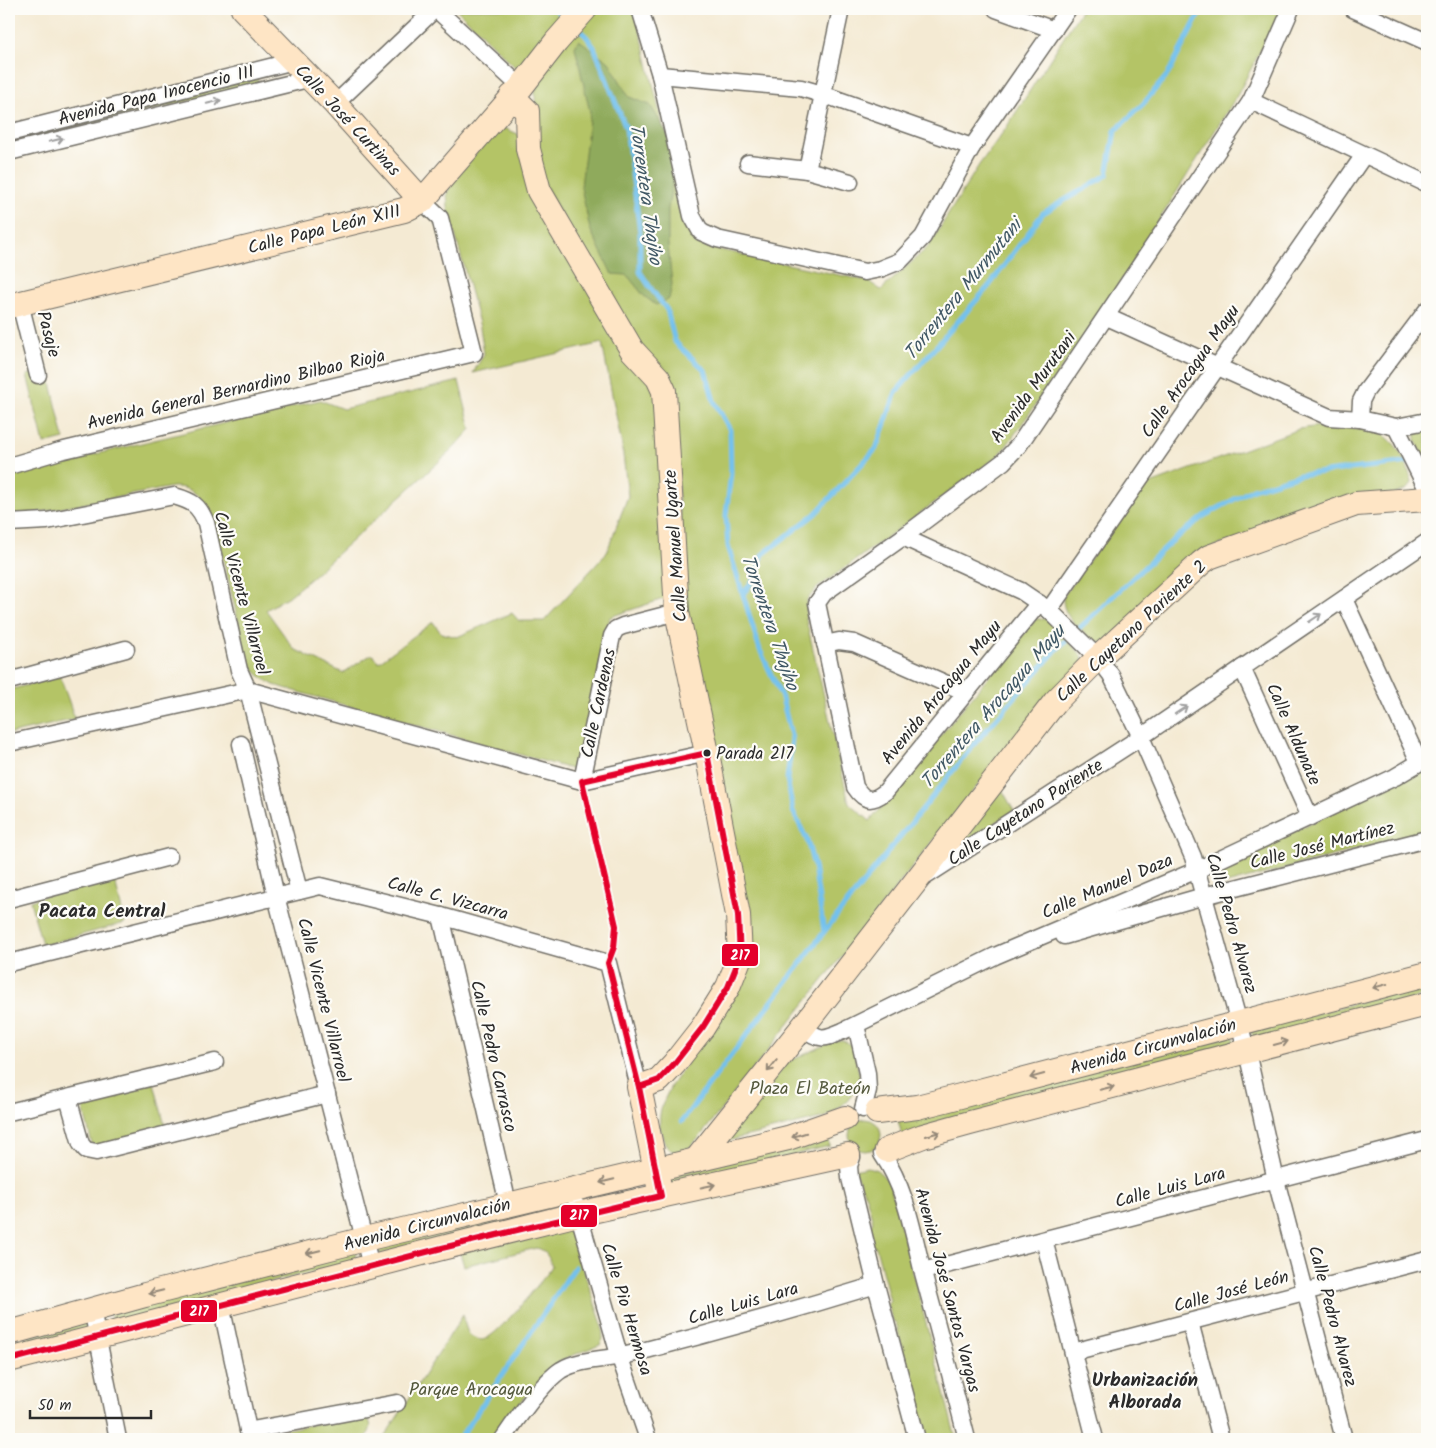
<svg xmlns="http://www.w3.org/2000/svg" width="1436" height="1448" font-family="Kalam,sans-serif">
<rect width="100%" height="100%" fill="#fdfcf7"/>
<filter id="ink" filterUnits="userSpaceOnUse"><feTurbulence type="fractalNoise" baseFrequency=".02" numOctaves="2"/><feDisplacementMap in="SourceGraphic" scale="10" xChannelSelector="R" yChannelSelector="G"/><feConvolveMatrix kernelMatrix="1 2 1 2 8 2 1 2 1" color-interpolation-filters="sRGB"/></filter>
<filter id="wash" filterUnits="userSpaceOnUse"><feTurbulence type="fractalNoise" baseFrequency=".0096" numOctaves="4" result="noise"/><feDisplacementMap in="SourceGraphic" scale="20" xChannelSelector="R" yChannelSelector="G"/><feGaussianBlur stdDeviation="1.12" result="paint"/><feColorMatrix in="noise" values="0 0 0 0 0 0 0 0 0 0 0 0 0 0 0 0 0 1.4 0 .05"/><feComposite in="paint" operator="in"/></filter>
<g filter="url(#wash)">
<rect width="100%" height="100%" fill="#f4ead3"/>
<g fill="#b4c466" stroke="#707848">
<polygon points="456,9 571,9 519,71"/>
<path d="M595 9H635L682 206 697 239 707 247 868 281 881 290 928 247 979 165 1006 128 1082 9H1282L1238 94 1104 308 1005 448 997 457 817 588 807 600 806 619 849 803 870 821 1036 619H1047L1082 655 1083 661 961 805 698 1139C694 1142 690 1148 686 1150 665 1161 658 1129 660 1115 661 1104 667 1095 671 1086L734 993 747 963 686 610 677 468 638 350 541 184 536 144 535 91 548 62Z"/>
<polygon points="257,77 259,84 9,144 9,137"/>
<path d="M504 128 518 134 656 390 669 597 610 617 579 767 575 770 274 685C259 677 252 670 246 654L214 521C204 501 196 486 172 487L9 518V475L320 400 343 409 459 381 471 429 453 449 313 576 292 594 266 610 294 649 343 673 372 654 379 662 433 622 441 633 457 637 512 613 519 621H544L606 554 628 496 622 446 602 343 473 373 484 354 480 327 448 208 447 193 452 182 492 134Z"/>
<polygon points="48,370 64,439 44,444 27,375"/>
<path d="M1327 425 1378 431C1398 443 1407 461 1412 483L1406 490 1215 546 1105 642H1095C1081 629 1062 618 1063 597L1142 487 1299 429Z"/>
<polygon points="1427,429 1427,466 1416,441 1416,433 1420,430"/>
<polygon points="60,676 75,719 9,734 9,690"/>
<path d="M1427 767V831L1219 886C1212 882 1210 880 1211 871Z"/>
<polygon points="999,784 1014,811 946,855"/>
<polygon points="113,873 125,923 44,945 42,944 30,901"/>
<polygon points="1427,984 1427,995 1254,1041 1251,1031"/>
<polygon points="1232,1036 1235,1046 902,1135 897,1117"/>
<polygon points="842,1040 850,1044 853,1048 861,1081 848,1100 834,1112 825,1117 727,1141 725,1138 788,1062 834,1041"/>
<polygon points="154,1083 166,1130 93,1148 82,1104 85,1100"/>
<circle cx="865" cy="1135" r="16"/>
<polygon points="828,1138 830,1146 668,1185 666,1176"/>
<path d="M868 1167 877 1170 889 1181 956 1439H923L908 1366C904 1362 902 1357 903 1352L896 1323 893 1321 887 1305 890 1301 876 1247 873 1246 869 1225 873 1222 867 1199 854 1170Z"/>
<polygon points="558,1201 560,1209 380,1254 378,1245"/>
<path d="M567 1228 571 1233 602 1324 603 1339 600 1345 566 1358 558 1363 527 1394 493 1439H383L463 1315C465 1321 465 1331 471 1336 475 1339 481 1341 485 1339 501 1332 534 1289 547 1274L552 1266C549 1257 545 1249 536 1248L464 1266 459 1250Z"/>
<polygon points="355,1250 357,1260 113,1323 110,1314"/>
<polygon points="85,1321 88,1330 10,1351 9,1342"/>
<path d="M361 1415C374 1420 372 1429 365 1439H258L263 1434Z"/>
</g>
<polygon fill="#8faa5b" stroke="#5d6a43" points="579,40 609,62 629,97 650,105 669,136 678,171 672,184 668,209 668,245 672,284 669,299 656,305 644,296 627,275 612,274 590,229 581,187 590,112 575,47"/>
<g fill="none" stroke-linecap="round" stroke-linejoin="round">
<g stroke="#73c1ed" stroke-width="5">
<polyline points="555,9 568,20"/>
<polyline points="576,27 586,36 594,47 626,129 640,232 640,272 652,290 667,310 675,342 705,370 714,401 730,430 731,473 726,515 728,546 760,650 782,698 792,739 787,779 793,811 807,840 814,866 824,932"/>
<polyline points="743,594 757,575 762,555 815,514 876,449 896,392 989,286 1043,213 1107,175 1115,131 1144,103 1168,74 1202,9"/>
<polyline points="682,1121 824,932 976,742 1056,650 1170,543 1204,516 1253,489 1299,475 1427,460"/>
<polyline points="459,1439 575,1267"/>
</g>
</g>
</g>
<g filter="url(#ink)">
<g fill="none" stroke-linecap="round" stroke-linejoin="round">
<defs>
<g id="street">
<polyline points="436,9 521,87"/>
<polyline points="640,9 660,75 692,216 701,232 717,239 865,272 880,269 900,261 923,237 972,147 1068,9"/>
<polyline points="996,9 1054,30"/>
<polyline points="1353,9 1427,42"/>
<polyline points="660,75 801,88 822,94 972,147"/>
<polyline points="1251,101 1427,184"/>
<polyline points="335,104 435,9"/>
<polyline points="9,133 294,61"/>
<polyline points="9,152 312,78"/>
<polyline points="748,163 807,170 850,182"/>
<polyline points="807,170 841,9"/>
<polyline points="20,303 38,375"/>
<polyline points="1107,317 1329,417 1360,419 1396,427 1427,421"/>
<polyline points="1360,419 1361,401 1366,391 1427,310"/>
<polyline points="1396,427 1427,489"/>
<polyline points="9,466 60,451 474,353 440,218 422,201"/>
<path d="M9 523 47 521 174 496C192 501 199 505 206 523L239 670 248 690 299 891"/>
<polyline points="903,537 1021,591 1049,610 1098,658 1111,675 1141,737 1193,857 1247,1052 1276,1180 1344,1439"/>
<polyline points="1344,599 1419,762"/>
<path d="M1039 603 885 792C872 802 865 802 855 787L817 603 824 593 903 537 1003 462 1019 445 1251 101 1291 9"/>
<polyline points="1049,610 1364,155"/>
<polyline points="825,644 839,641 854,643 965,692"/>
<polyline points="1242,668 1310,817"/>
<polyline points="9,681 126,649"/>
<polyline points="9,743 248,690 582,781 707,753"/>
<polyline points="241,744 276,896 371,1266"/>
<polyline points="582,781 612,636 616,629 623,626 677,612"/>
<polyline points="926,876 1141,737 1427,542"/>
<polyline points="9,899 169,857"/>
<polyline points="441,916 508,1204"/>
<polyline points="1064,936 1204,896 1427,839"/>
<polyline points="9,963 320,886 441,916 608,963 639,1087"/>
<polyline points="856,1025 867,1073 868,1090 863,1109"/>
<path d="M802 1028C821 1040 822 1040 843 1031L995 956 1197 870 1395 777 1427 758"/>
<polyline points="68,1098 81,1144 86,1150 96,1152 327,1094"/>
<polyline points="9,1112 215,1062"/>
<path d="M882 1154C906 1188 913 1233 923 1273 938 1328 953 1384 967 1439"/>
<polyline points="852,1157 849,1166 850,1178 876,1285 917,1439"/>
<polyline points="576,1205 620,1358 648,1439"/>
<polyline points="1044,1240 1095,1439"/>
<polyline points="923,1271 1427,1140"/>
<polyline points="221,1305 250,1439"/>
<polyline points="92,1309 118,1439"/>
<polyline points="1190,1322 1221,1439"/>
<polyline points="1073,1352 1427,1260"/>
<polyline points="248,1431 397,1403"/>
<path d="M503 1439C515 1421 544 1381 561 1370 581 1358 609 1360 631 1354 713 1333 795 1310 876 1285"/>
</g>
<g id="secondary">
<polyline points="243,9 335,104 422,201"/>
<polyline points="512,96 527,111 528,149 539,191 632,350 658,378 664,391 677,612 707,753 738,915 740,957 728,987 703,1027 674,1064 659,1080 639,1087 661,1196"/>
<polyline points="9,306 404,210 422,201 521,87 556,42 585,9"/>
<polyline points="877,1112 917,1107 945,1100 1427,974"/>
<polyline points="887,1150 923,1136 970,1123 1427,1004"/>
<polyline points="696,1160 802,1028 1055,702 1098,658 1201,563 1209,557 1356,504 1427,499"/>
<polyline points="9,1333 145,1295 365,1239 788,1138 845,1118"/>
<polyline points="9,1360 442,1248 578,1214 848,1155"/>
</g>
</defs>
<use href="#street" stroke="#716e66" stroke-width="19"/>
<use href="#secondary" stroke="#716e66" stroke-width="26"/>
<use href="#street" stroke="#fff" stroke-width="16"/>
<use href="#secondary" stroke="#fee5c5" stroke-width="24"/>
<defs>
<g id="bus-1">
<polygon points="707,753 738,915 740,957 728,987 703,1027 674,1064 659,1080 639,1087 608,963 614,947 616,926 582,781"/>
<polyline points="9,1360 442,1248 661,1196 639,1087"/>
</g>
</defs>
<use href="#bus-1" stroke="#fdfcf7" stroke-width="10"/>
<use href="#bus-1" stroke="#e4002b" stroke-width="6"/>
</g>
<defs><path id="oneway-shaft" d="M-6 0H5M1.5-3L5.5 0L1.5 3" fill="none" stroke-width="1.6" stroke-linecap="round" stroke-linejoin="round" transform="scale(1.25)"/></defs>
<g stroke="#a0a0a0">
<use href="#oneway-shaft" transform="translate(214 102) rotate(-14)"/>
<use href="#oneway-shaft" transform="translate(56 140) rotate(-14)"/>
<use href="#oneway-shaft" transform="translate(1315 618) rotate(-34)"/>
<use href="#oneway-shaft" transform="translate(1181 710) rotate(-34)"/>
</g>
<g stroke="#948878">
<use href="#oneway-shaft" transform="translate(1380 986) rotate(165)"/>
<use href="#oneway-shaft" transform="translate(1281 1043) rotate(-15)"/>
<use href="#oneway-shaft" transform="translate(772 1066) rotate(129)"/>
<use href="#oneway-shaft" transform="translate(1037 1076) rotate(165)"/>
<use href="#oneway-shaft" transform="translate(1107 1088) rotate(-14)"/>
<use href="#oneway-shaft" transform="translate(933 1134) rotate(-16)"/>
<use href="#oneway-shaft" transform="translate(799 1135) rotate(163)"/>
<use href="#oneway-shaft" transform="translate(607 1181) rotate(167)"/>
<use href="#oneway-shaft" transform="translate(708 1186) rotate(-12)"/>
<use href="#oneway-shaft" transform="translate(313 1252) rotate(166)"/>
<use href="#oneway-shaft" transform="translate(156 1292) rotate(166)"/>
</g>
</g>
<circle fill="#2b2b2b" stroke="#fdfcf7" stroke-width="2" cx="707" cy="753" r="4.5"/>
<g text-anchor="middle" stroke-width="4.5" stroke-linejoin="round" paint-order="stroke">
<g font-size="17" fill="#2b2b2b" stroke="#fdfcf7" text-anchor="start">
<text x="716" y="759">Parada 217</text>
</g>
<g font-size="18" fill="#2b2b2b" stroke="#fdfcf7">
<text transform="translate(156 95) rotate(-14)" y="6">Avenida Papa Inocencio III</text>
<text transform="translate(348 120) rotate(47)" y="6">Calle José Curtinas</text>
<text transform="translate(324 229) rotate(-14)" y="6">Calle Papa León XIII</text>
<text transform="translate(49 334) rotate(75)" y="6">Pasaje</text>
<text transform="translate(1190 371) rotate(-55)" y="6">Calle Arocagua Mayu</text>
<text transform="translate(1033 387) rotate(-54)" y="6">Avenida Murutani</text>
<text transform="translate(236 389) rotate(-13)" y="6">Avenida General Bernardino Bilbao Rioja</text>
<text transform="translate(675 546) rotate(-94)" y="6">Calle Manuel Ugarte</text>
<text transform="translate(242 593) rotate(75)" y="6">Calle Vicente Villarroel</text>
<text transform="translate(1131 631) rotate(-43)" y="6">Calle Cayetano Pariente 2</text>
<text transform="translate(941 692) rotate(-51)" y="6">Avenida Arocagua Mayu</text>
<text transform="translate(598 703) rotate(-78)" y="6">Calle Cardenas</text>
<text transform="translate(1294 734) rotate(66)" y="6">Calle Aldunate</text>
<text transform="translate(1025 812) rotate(-33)" y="6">Calle Cayetano Pariente</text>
<text transform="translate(1322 845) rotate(-14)" y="6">Calle José Martínez</text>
<text transform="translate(1107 886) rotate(-23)" y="6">Calle Manuel Daza</text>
<text transform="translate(448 898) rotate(15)" y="6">Calle C. Vizcarra</text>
<text transform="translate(1232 923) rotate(74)" y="6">Calle Pedro Alvarez</text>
<text transform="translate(324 1000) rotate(76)" y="6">Calle Vicente Villarroel</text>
<text transform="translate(1153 1046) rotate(-15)" y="6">Avenida Circunvalación</text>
<text transform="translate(494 1056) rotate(77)" y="6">Calle Pedro Carrasco</text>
<text transform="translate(1170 1187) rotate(-15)" y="6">Calle Luis Lara</text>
<text transform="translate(427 1224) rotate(-14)" y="6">Avenida Circunvalación</text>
<text transform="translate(948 1290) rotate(75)" y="6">Avenida José Santos Vargas</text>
<text transform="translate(1231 1291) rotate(-15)" y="6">Calle José León</text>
<text transform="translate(743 1303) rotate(-16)" y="6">Calle Luis Lara</text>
<text transform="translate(627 1309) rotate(73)" y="6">Calle Pio Hermosa</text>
<text transform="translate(1333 1316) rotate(75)" y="6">Calle Pedro Alvarez</text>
</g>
<g font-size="18" fill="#54593d" stroke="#fdfcf7">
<text x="810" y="1094">Plaza El Bateón</text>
<text x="471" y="1395">Parque Arocagua</text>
</g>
<g font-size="19" font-style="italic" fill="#415865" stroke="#fdfcf7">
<text transform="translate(647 194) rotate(82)" y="7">Torrentera Thajho</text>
<text transform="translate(962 289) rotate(-51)" y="7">Torrentera Murmutani</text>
<text transform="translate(771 622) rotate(71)" y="7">Torrentera Thajho</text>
<text transform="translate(992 706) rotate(-49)" y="7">Torrentera Arocagua Mayu</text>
</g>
<g font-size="19" font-weight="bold" fill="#2b2b2b" stroke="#fdfcf7">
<text x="102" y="917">Pacata Central</text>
<text x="1145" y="1386">Urbanización<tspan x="1145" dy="22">Alborada</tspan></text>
</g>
</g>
<g stroke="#fdfcf7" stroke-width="2">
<rect x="721" y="943" width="38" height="24" rx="5" fill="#e4002b"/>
<rect x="560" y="1204" width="38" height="24" rx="5" fill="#e4002b"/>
<rect x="180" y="1299" width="38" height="24" rx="5" fill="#e4002b"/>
</g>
<g font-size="14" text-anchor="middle" font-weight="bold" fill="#fff">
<text x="740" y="960">217</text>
<text x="579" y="1220">217</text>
<text x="199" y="1316">217</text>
</g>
<rect width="1436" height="1448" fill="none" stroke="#fdfcf7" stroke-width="30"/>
<path d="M30 1410v8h121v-8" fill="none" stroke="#2b2b2b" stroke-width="2.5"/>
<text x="38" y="1410" font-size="15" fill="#2b2b2b" stroke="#fdfcf7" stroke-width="4" paint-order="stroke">50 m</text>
</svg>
